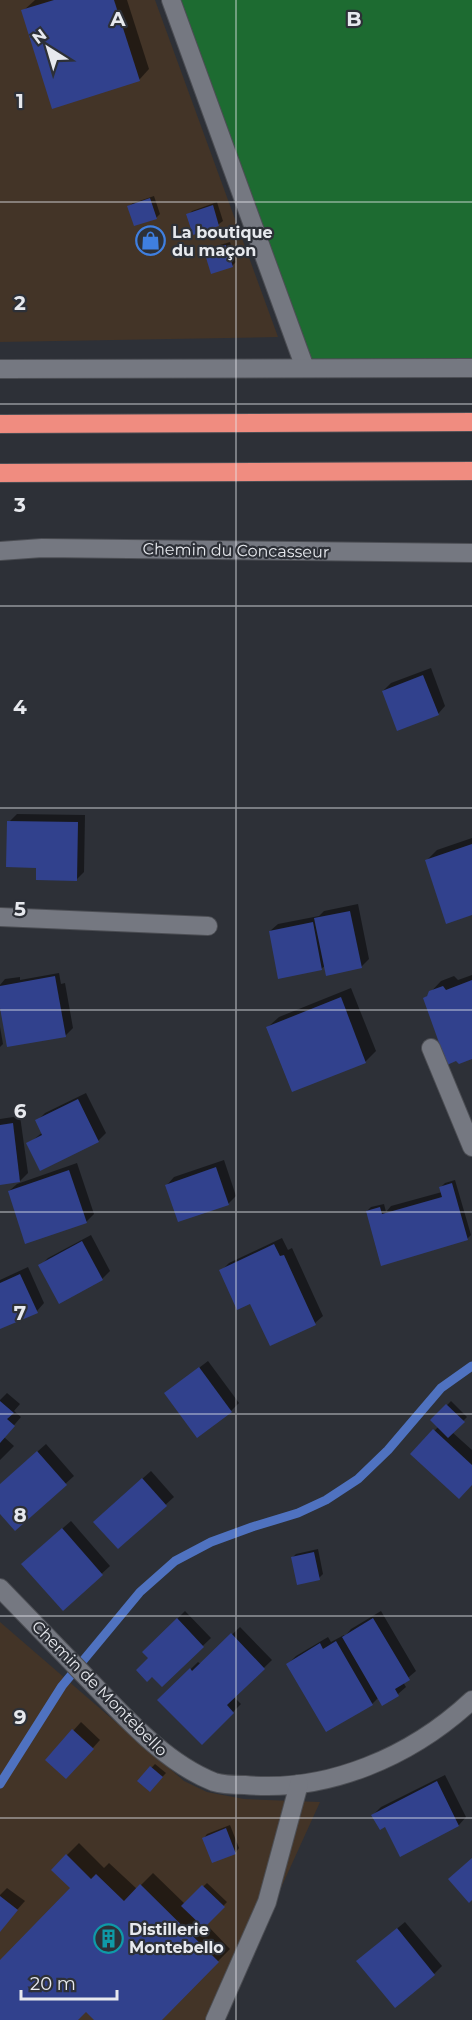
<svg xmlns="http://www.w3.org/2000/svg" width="472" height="2020" font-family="Montserrat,sans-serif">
<rect width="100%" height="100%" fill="#2d3037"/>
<g fill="#433427">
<polygon points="0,0 155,0 278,337 0,342"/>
<polygon points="0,1622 184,1781 207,1792 244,1799 320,1802 221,2020 0,2020"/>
</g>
<polygon fill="#1d6b31" points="171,0 472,0 472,368 305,368"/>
<g fill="#0007">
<polygon points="35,0 127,0 149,69 139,80 23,11"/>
<polygon points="154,196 160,214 156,218 129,206 133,203"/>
<polygon points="217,202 223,221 219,224 194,233 188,215 192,211"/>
<polygon points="230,242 236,262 232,266 206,252 210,248"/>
<polygon points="431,668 445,706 438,714 383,691 391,683"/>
<polygon points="17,814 85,815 84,872 76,880 38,866 9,822"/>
<polygon points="472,838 472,914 427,860 437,850"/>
<polygon points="358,904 369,959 361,967 326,965 321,969 270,931 278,924 319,916 324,911"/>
<polygon points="59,973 61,984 65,983 73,1028 66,1035 0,1000 0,985 5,979 20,977 20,980"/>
<polygon points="472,975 472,1057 424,999 441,981 454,976 458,980"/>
<polygon points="351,988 376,1051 365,1062 268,1027 279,1017"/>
<polygon points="0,1027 3,1044 0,1047"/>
<polygon points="86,1093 106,1133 98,1141 28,1144 43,1132 37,1121 45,1113"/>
<polygon points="20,1116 28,1173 20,1181 0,1183 0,1119"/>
<polygon points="224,1160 236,1196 228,1204 167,1185 174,1177"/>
<polygon points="77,1163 94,1214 86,1222 9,1191 17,1184"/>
<polygon points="455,1180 471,1235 467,1239 367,1211 371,1207 384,1204 386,1212 391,1206 442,1192 441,1187 445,1183"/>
<polygon points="91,1235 110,1271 102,1279 40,1266 48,1258"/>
<polygon points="282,1238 288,1250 292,1248 323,1316 315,1323 251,1302 221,1271 229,1263"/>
<polygon points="28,1267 44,1303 37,1311 0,1328 0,1280"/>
<polygon points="208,1361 239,1403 231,1411 166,1393"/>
<polygon points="7,1393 20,1404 14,1411 21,1417 4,1437 14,1446 0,1460 0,1400"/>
<polygon points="451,1401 467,1417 452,1432 472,1450 472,1484 412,1454 439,1426 433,1420"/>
<polygon points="46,1444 74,1476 15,1529 0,1512 0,1485"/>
<polygon points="151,1471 174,1497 119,1547 103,1514"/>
<polygon points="71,1521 110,1566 63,1609 31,1556"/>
<polygon points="318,1549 323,1574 319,1578 292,1558 296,1554"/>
<polygon points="185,1611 211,1638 162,1685 150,1658 144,1652"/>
<polygon points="381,1611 416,1671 403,1682 406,1687 398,1694 383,1704 379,1697 372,1704 327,1730 288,1664 296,1656 328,1637 331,1642 344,1635 345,1636 351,1629"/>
<polygon points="240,1627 272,1660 234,1697 241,1704 202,1743 159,1700 198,1662 201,1664"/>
<polygon points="81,1722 100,1740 74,1769 47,1760"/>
<polygon points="155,1764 166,1773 150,1790 139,1781"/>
<polygon points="445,1775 466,1817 459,1825 401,1855 386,1825 373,1815 381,1807"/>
<polygon points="230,1825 239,1848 236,1852 213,1861 204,1838 207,1834"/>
<polygon points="79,1843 104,1868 109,1863 137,1889 153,1873 185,1904 207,1883 227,1902 206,1924 230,1949 160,2020 96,2020 86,2010 77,2020 0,2020 0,1962 72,1888 53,1869"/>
<polygon points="7,1888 25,1901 0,1929 0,1895"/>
<polygon points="405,1922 442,1966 434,1974 366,1954"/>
</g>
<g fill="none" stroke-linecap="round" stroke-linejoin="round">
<polyline stroke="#4f72c0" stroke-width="9" points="0,1784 62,1686 140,1592 175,1561 211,1542 252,1527 298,1513 326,1500 358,1479 388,1450 441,1388 472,1366"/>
</g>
<g fill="#31418d">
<polygon points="54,0 114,0 140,81 52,109 21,10"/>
<polygon points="150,198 157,219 134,226 127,206"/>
<polygon points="213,205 219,226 193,235 186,214"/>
<polygon points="226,245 233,267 211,274 204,251"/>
<polygon points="423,675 439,715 397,731 382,691"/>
<polygon points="7,821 78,822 77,881 36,880 36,868 6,867"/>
<polygon points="472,844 472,915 446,924 425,860"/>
<polygon points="350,911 362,968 326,976 314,918"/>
<polygon points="313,922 322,970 278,979 269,931"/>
<polygon points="55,976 66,1037 7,1047 0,1008 0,986"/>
<polygon points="472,980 472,1059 459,1064 456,1061 447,1065 423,998 427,996 429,991 443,986 446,990"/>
<polygon points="341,997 366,1063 292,1092 266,1027"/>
<polygon points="78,1099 99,1142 40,1171 26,1143 42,1135 35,1120"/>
<polygon points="13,1123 20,1182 0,1185 0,1125"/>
<polygon points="216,1167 229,1205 178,1222 165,1185"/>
<polygon points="69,1170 87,1223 25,1244 8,1191"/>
<polygon points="452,1183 468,1240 381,1266 366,1211 380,1207 382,1214 442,1197 439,1187"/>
<polygon points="82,1241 103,1280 59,1304 38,1265"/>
<polygon points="274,1244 280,1256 284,1255 316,1325 270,1346 250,1304 237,1310 219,1270"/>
<polygon points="20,1274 38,1313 0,1329 0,1283"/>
<polygon points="199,1367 232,1412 197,1438 164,1393"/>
<polygon points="0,1401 14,1413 7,1419 15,1426 0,1443"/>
<polygon points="446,1404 465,1422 448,1438 430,1420"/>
<polygon points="433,1429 472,1465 472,1485 459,1499 410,1454"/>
<polygon points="37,1451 67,1485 15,1531 0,1514 0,1484"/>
<polygon points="142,1478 167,1506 118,1549 93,1522"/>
<polygon points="62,1528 103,1575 63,1611 21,1564"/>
<polygon points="314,1552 320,1580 297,1585 291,1557"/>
<polygon points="177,1618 204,1647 162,1687 152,1677 147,1682 136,1670 148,1658 142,1652"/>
<polygon points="373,1618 410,1680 395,1689 399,1696 382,1706 342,1637"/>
<polygon points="231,1633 265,1669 227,1705 234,1713 202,1745 157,1700 190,1668 192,1671"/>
<polygon points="336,1641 373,1705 326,1732 286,1664 320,1643 323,1649"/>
<polygon points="72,1729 94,1749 66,1779 45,1760"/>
<polygon points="150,1766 163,1777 150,1792 137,1781"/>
<polygon points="437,1781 459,1826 400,1857 385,1827 380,1830 371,1815"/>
<polygon points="226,1828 236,1854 212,1863 202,1838"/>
<polygon points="66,1854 91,1879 96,1874 124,1901 140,1884 219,1962 162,2020 94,2020 86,2012 78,2020 0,2020 0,1960 70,1888 51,1870"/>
<polygon points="472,1858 472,1900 469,1903 448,1879"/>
<polygon points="202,1885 225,1907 204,1928 181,1906"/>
<polygon points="0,1896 18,1910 0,1932"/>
<polygon points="397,1928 435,1975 395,2008 356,1961"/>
</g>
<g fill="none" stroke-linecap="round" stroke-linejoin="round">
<defs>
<g id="lane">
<polyline points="171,0 305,368"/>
<polyline points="0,917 208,926"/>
</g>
<g id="street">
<polyline points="0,369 472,368"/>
<polyline points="0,551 42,548 472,553"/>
<polyline points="431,1048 472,1147"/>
<path d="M0 1588C29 1618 59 1649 88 1679 124 1716 165 1763 214 1782 223 1785 235 1785 245 1785 328 1793 412 1756 472 1700"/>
<polyline points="215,2020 267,1902 299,1784"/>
</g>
<g id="highway">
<polyline points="0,424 472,422"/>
<polyline points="0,473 472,471"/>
</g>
</defs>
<use href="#lane" stroke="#4c4e54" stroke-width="20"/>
<use href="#street" stroke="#4c4e54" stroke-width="20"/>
<use href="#highway" stroke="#4c4e54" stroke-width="20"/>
<use href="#lane" stroke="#757881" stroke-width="18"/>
<use href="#street" stroke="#757881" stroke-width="18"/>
<use href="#highway" stroke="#f08c80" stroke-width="18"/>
</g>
<path fill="none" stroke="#e7e9ee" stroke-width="1.5" stroke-opacity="0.55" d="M236 0V2020M0 202H472M0 404H472M0 606H472M0 808H472M0 1010H472M0 1212H472M0 1414H472M0 1616H472M0 1818H472"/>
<defs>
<symbol id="shop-ring" viewBox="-11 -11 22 22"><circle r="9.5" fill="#2d3037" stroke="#3f7fe0" stroke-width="1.5"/><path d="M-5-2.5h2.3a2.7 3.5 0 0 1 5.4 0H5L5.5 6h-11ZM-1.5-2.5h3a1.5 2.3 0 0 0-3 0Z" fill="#3f7fe0"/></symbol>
<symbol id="building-ring" viewBox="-11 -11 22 22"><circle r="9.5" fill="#2d3037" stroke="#0f9aa8" stroke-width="1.5"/><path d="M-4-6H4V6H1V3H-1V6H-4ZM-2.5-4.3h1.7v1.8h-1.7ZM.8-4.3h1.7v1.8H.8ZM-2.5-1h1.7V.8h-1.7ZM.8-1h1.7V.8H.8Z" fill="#0f9aa8"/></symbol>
</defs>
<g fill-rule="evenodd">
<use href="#shop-ring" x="134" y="224" width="33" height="33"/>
<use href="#building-ring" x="92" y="1922" width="33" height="33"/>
</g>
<g text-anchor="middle" stroke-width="4.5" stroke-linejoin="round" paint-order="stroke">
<g font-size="16" font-weight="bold" fill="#e7e9ee" stroke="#2d3037" text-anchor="start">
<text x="172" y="238">La boutique<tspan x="172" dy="18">du maçon</tspan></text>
<text x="129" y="1935">Distillerie<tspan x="129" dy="18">Montebello</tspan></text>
</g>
<g font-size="16" fill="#e7e9ee" stroke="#2d3037">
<text transform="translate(236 550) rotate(1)" y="6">Chemin du Concasseur</text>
<text transform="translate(100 1688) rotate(45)" y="6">Chemin de Montebello</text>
</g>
</g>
<g font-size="20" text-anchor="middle" font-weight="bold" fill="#e7e9ee" stroke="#2d3037" stroke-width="4.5" stroke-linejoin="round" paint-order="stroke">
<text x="118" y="26">A</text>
<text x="354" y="26">B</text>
<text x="20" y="108">1</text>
<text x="20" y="310">2</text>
<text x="20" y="512">3</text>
<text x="20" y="714">4</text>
<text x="20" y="916">5</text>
<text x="20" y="1118">6</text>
<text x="20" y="1320">7</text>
<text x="20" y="1522">8</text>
<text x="20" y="1724">9</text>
</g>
<g transform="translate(48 48) rotate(323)" stroke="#2d3037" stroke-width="4.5" paint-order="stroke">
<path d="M0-4.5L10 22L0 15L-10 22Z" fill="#e7e9ee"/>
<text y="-9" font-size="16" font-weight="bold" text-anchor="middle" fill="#e7e9ee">N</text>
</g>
<path d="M21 1990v9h96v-9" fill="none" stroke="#e7e9ee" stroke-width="3"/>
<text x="30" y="1990" font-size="18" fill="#e7e9ee" stroke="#2d3037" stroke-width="4.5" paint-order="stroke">20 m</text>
</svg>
